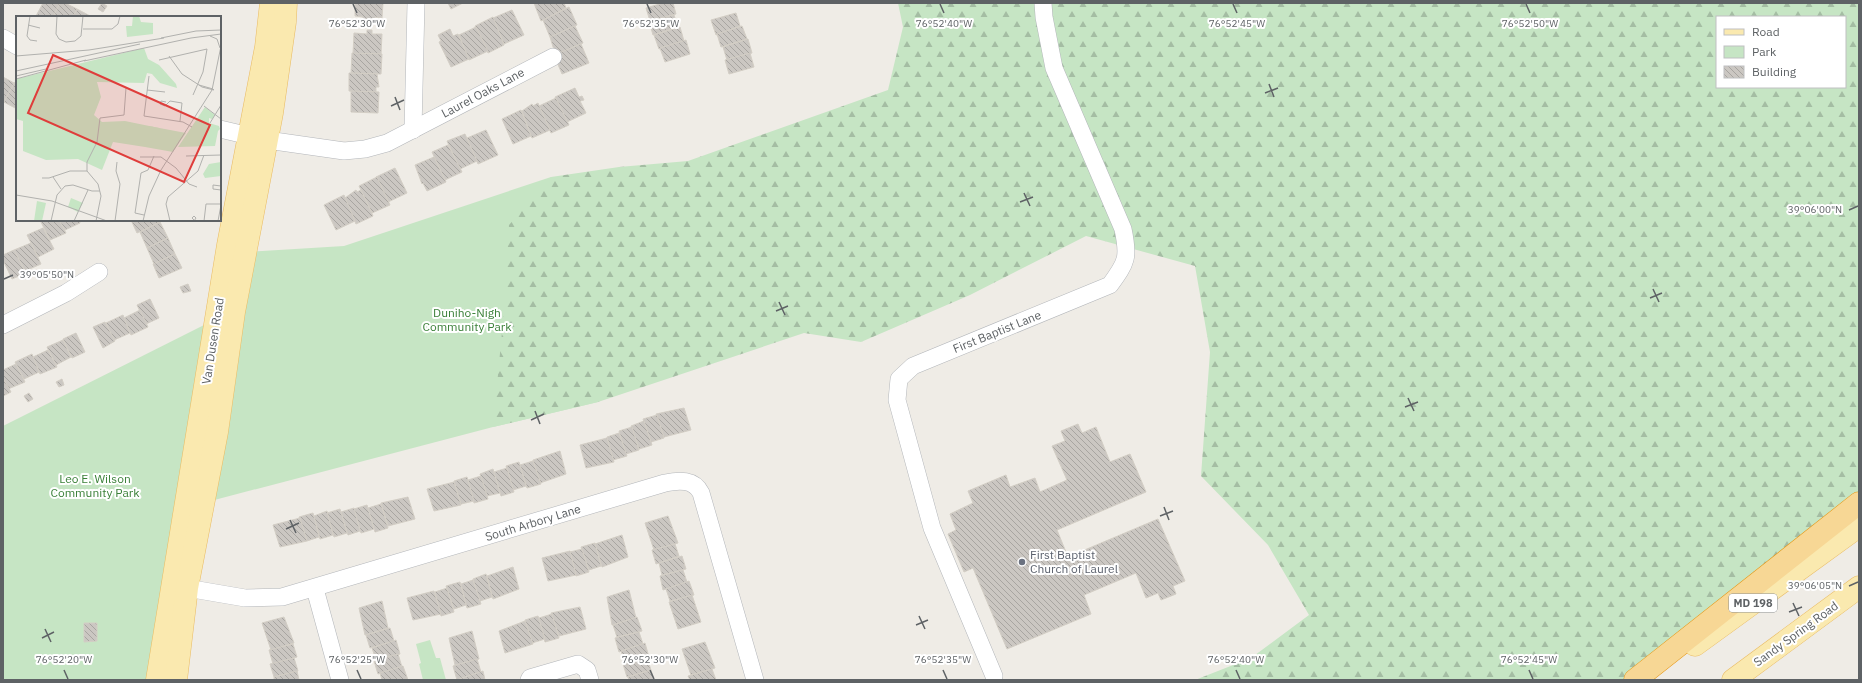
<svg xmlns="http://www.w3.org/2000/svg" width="1862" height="683" font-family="'IBM Plex Sans',sans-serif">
<defs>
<pattern id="forest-firs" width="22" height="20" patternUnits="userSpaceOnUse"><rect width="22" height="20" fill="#c6e5c4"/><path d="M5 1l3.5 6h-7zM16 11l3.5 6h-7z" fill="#a4bda3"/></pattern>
<pattern id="building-back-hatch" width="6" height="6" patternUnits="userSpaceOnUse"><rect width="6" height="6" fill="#cbc7c2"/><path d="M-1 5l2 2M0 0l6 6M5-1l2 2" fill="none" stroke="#a8a5a1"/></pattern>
</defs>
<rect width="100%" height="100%" fill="#efece6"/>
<g fill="#c6e5c4">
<polygon points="551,177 598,402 493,427 203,503 246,252 344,246"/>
<polygon points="216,319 157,680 3,680 3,426"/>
<polygon points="430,640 436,658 440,658 446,680 423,680 419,664 421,663 416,644"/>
</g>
<path fill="url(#forest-firs)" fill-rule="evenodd" d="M898 3H1859V503L1635 680H1195L1251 658 1309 615 1268 545 1201 476 1210 352 1195 266 1086 236 970 295 861 342 804 333 598 402 493 427 502 332 509 225 551 177 619 167 688 161 888 90 903 27ZM1717 17H1845V87H1717Z"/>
<g fill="url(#building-back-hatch)" stroke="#d3cec5">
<polygon points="43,3 60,3 53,17 37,17 36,16"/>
<polygon points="60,3 65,3 77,9 73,17 53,17"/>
<polygon points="102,3 107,6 103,12 98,9"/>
<polygon points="355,3 383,3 382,18 375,17 375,22 363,22 363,17 355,16"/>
<polygon points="448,3 463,3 451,9"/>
<polygon points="534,3 564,3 566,8 541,21"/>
<polygon points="663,3 673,3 676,14 650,21 646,8"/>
<polygon points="569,7 577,25 550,37 543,20"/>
<polygon points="77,9 92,17 73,17"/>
<polygon points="512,10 524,35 504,44 493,18"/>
<polygon points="736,13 740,26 716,35 711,20"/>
<polygon points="674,15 678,27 653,35 649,21"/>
<polygon points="493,17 504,45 488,53 475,26"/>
<polygon points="575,26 583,43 558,54 556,49 554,50 550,37"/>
<polygon points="742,26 747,39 721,47 717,34"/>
<polygon points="476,27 488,51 469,60 459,35"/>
<polygon points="680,27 684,41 659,49 654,35"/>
<polygon points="450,29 453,36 458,34 469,59 451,67 439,42 441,41 438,35"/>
<polygon points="367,30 372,30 372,34 382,34 381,54 353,54 354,33 367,34"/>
<polygon points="748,39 752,53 727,60 723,47"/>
<polygon points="686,40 690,54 665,62 660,48"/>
<polygon points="581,44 589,63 562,74 554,55"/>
<polygon points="352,53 382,54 381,74 351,73"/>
<polygon points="750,53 754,67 729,74 725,60"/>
<polygon points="349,73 377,74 379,87 376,87 376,92 349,91"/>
<polygon points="3,77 14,83 3,104"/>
<polygon points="15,82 17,83 17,109 4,102"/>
<polygon points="575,88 579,97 582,96 584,100 580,101 586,113 567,122 555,97"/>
<polygon points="351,91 379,92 378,113 351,112"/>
<polygon points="556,98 569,125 551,133 539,106"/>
<polygon points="538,103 550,130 532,138 522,111 532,104 533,106"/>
<polygon points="521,110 531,136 513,144 502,119"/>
<polygon points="486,130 498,155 478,164 467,138"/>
<polygon points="465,134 477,161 460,169 447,141"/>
<polygon points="448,145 462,172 445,180 432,152"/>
<polygon points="434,157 446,182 427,191 423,183 422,184 415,165"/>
<polygon points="395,168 407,193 388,202 376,177"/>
<polygon points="377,177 390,205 372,213 359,186"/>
<polygon points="356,190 357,192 361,190 373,216 356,224 345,198"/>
<polygon points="344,195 355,221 336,230 324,205"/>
<polygon points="40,220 59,220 66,233 50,240"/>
<polygon points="59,220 79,220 80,223 65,230"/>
<polygon points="131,220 158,220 160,222 137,233"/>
<polygon points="160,222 168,238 147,248 140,232"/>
<polygon points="43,228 54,249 38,257 27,235"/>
<polygon points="168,238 175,254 154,264 147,248"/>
<polygon points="31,243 41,264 25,271 14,250"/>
<polygon points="14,250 26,273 12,279 3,260 3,255"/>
<polygon points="175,254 182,268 159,278 153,264"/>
<polygon points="188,284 191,291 183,293 180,287"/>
<polygon points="150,299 159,318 146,324 137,305"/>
<polygon points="140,310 148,327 131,335 124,318"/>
<polygon points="123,315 130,333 114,340 106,323"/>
<polygon points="105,322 115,341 103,348 93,327"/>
<polygon points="76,333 85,352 72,358 63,339"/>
<polygon points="63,340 71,357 56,365 47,347"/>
<polygon points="48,350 57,367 40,374 33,357"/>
<polygon points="32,354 39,372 24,379 15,362"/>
<polygon points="16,364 25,382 8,389 3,378 3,370"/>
<polygon points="3,378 11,392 3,396"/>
<polygon points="62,379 64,385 59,387 56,382"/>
<polygon points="29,393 33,399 28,402 24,396"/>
<polygon points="684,408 691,430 664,437 656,414"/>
<polygon points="657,415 664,438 651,442 643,419"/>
<polygon points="644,421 652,445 639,449 631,426"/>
<polygon points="1078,424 1082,433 1096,427 1110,462 1130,454 1146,492 1057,530 1068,557 1158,519 1185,581 1173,586 1176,594 1161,600 1158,593 1146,598 1136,573 1084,595 1091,614 1007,649 973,568 964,572 948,534 956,530 950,514 973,503 968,491 1006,475 1010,487 1035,478 1040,492 1067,480 1052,446 1065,441 1061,431"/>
<polygon points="632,427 639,450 626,454 619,431"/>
<polygon points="619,433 627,456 613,460 607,437"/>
<polygon points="607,438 614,462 586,468 580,445"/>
<polygon points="560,451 566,474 540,483 533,460"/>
<polygon points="533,461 541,484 527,488 520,465"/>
<polygon points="519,462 526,486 513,490 506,466"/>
<polygon points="507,468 514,492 501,496 494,472"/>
<polygon points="493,469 500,493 487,496 480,474"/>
<polygon points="481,476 488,499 474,503 468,480"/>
<polygon points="467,477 474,501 461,504 454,481"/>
<polygon points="454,482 461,505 434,511 427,489"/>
<polygon points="408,497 415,519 388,526 381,503"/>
<polygon points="381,504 388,528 375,532 368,508"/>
<polygon points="367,505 374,529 361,533 354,509"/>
<polygon points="354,508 360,531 348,535 341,512"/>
<polygon points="340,509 347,533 334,537 327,513"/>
<polygon points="327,511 333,535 320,539 314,516"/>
<polygon points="313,513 319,537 307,541 299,517"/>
<polygon points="668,516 678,543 654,550 645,523"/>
<polygon points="300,518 307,541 280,547 273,525"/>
<polygon points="622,535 628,557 602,567 595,544"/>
<polygon points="595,543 601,566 589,570 581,547"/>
<polygon points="675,544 679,556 656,564 652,550"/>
<polygon points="582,549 589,572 576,576 570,552"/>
<polygon points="570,551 576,575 548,581 542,558"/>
<polygon points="682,556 686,569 662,575 659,563"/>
<polygon points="513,567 519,589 493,599 487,576"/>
<polygon points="683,570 687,582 663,590 660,576"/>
<polygon points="486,574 492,597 480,601 473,579"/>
<polygon points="473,580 481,604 467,608 461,584"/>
<polygon points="689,581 694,595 670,601 666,589"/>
<polygon points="460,582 466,605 454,609 446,586"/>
<polygon points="447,588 454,612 441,616 435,592"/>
<polygon points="629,590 636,618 612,625 607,597"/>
<polygon points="434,591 441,614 413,620 407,598"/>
<polygon points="692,595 701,622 678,629 669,602"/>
<polygon points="382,601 388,628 365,635 359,608"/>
<polygon points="580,607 586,629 559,636 551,613"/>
<polygon points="552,614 559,638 545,642 539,618"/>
<polygon points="538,616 545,639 532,643 525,620"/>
<polygon points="284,617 294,643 271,650 262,623"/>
<polygon points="637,617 642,631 617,637 613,625"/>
<polygon points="525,621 533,644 505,653 499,631"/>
<polygon points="84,623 97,623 97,641 84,642"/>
<polygon points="390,628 394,641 370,648 366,635"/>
<polygon points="472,631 479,659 455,665 449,638"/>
<polygon points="639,632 643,644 619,652 615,638"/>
<polygon points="396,640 400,654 376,660 372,648"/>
<polygon points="705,642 715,668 691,675 682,649"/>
<polygon points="645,643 649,657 625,663 621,651"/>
<polygon points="293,644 297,657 273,664 269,650"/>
<polygon points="398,654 402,667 378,674 374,661"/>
<polygon points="294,658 298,671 274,677 270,664"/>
<polygon points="647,658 651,670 627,677 623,664"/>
<polygon points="477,659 481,672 457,680 453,666"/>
<polygon points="403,666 408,680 382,680 380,673"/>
<polygon points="712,669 716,680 690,680 688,676"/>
<polygon points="651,670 654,680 629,680 628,677"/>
<polygon points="297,671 299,680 274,680 274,677"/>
<polygon points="483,671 485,680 459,680 459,679"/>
</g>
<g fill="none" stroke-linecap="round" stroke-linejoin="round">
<defs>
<g id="minor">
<polyline points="3,38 17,46"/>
<polyline points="220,129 267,140 344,151 365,149 387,143 553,57"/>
<polyline points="413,130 416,3"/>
<polyline points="3,325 66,293 99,272"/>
<path d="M175 586 245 598 282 597 665 483C679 480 694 479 701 493L755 680"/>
<polyline points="315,589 340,680"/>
<path d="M994 676 932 528 897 400 899 379 913 366 1110 285C1127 262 1129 257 1123 229L1054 68 1044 17 1043 3"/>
<polyline points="529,680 530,678 578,664 587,670 590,680"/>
</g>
<g id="major">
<polyline points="1695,645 1859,526"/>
<polyline points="157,680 228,245 266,47 271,3"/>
<polyline points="176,680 187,588 217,432 234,312 272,113 285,22 286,3"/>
<polyline points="1733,680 1859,587"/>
</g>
<polyline id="highway" points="1635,680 1859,503"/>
</defs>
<use href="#minor" stroke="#b3b6ba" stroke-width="18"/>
<use href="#major" stroke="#e9bb64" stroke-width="23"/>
<use href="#highway" stroke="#e7940d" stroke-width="23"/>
<use href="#minor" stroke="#fff" stroke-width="17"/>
<use href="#major" stroke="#fae9af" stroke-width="22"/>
<use href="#highway" stroke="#f7d795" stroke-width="22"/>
</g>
<path fill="none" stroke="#5e6265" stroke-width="1.5" d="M353 4 357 13M647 4 651 13M940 4 944 13M1233 4 1237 13M1526 4 1530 13M1269 84 1274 97M1265 93 1278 88M395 97 400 110M391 106 404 100M1024 193 1030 206M1020 202 1033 197M1849 210 1858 206M4 279 13 275M1653 289 1659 302M1650 298 1662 293M779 302 785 315M776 311 788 306M1408 398 1414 411M1405 407 1418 402M535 411 540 424M531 420 544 414M1164 507 1169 520M1160 516 1173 511M290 520 296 533M286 529 299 523M1849 586 1858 582M1793 603 1799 616M1789 612 1802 607M919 616 925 629M916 625 928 620M45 629 51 642M42 638 54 632M64 670 68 679M357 670 361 679M650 670 654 679M943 670 947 679M1236 670 1240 679M1529 670 1533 679"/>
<circle fill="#6b7280" stroke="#fff" stroke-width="1.5" cx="1022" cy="562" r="4"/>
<g text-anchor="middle" stroke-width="4" stroke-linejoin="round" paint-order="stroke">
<rect fill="#fff" stroke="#8e9193" stroke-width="1" x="1729" y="594" width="48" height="18" rx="3"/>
<g font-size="11" font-weight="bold" fill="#5e6265">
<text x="1753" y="607">MD 198</text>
</g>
<g font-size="12" fill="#5e6265" stroke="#fff">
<text transform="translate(483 93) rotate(-28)" y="4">Laurel Oaks Lane</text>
<text transform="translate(997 332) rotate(-22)" y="4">First Baptist Lane</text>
<text transform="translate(213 341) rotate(-81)" y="4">Van Dusen Road</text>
<text transform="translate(533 523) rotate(-17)" y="4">South Arbory Lane</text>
<text transform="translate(1796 634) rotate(-36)" y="4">Sandy Spring Road</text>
</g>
<g font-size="12" fill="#3b8039" stroke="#fff">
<text x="467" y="317">Duniho-Nigh<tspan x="467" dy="14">Community Park</tspan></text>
<text x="95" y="483">Leo E. Wilson<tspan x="95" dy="14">Community Park</tspan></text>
</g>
<g font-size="12" fill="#5b616d" stroke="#fff" text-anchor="start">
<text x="1030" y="559">First Baptist<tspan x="1030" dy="14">Church of Laurel</tspan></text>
</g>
</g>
<g transform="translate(16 16)">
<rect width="205" height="205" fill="#efece6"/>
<path d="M117 0H123L125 6 137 7V18L111 21 110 10H116ZM189 91 199 99 196 103 193 102V107L203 110 204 113 202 115 199 130 162 131ZM133 110 170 117 157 136 129 131ZM55 182 67 187 62 196 52 191Z" fill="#c6e5c4"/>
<path d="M128 32 132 43 143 49 160 68 161 72 144 67 136 58 131 57 128 67 81 66 85 81 78 99 86 106 109 105 143 112 134 128 129 131 97 126 86 154 62 143 30 144 7 135V105L0 103V63ZM205 146V160L189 162 187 158 193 148ZM21 185 30 187 26 205H18Z" fill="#c6e5c4"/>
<path fill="none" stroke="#b1b1ae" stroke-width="1" d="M14 0 11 20 14 24 21 25M41 0 40 18 43 23 50 26 59 25 65 20 67 0M12 9 24 12M67 13H96L102 8 104 0M194 20 201 23 204 32M145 22 180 15 205 14M0 40 73 34 148 22M153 40 166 58 183 69M143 44 191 33 187 56 177 79M68 45 175 22 205 18M0 55 124 28M0 60 30 53M133 60 128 100 167 106 176 111M0 63 70 44M183 69 197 73 198 74 186 71ZM131 74 149 76M150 86 145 85 144 88 149 90 154 85 166 87 164 105M188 90 205 103M194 107 205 89M170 140 205 139M124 141H145L160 152 173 168 181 171M37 161 45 173M26 162H33L54 155H71M205 170 197 169V173L205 174M0 179 36 185 91 205M128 199 119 197 125 157 132 154 138 140M35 205 41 179 49 170 57 169 76 175H84M58 205 72 174M80 205 85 180 82 168 71 155V146L81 126 84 102 108 99 110 72M99 205 104 168 100 155 101 146M127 205 133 180 145 154 196 74 205 30M154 205 150 188 152 181 182 155 188 139M178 205 180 202 178 200 176 202 178 204M188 205 190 188H205M202 205 205 189"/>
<path fill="#df3d3b" fill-opacity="0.15" stroke="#df3d3b" stroke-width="2" d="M37 39 194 109 168 166 12 97Z"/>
<rect width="205" height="205" fill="none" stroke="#5e6265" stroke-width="2"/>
</g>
<g font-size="10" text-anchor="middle" fill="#5e6265" stroke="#fff" stroke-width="4" stroke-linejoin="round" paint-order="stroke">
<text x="357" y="27">76°52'30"W</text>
<text x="651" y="27">76°52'35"W</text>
<text x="944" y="27">76°52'40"W</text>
<text x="1237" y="27">76°52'45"W</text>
<text x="1530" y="27">76°52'50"W</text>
<text x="1815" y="213">39°06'00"N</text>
<text x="47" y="278">39°05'50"N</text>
<text x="1815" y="589">39°06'05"N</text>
<text x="64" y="663">76°52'20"W</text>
<text x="357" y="663">76°52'25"W</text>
<text x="650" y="663">76°52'30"W</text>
<text x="943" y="663">76°52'35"W</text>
<text x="1236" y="663">76°52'40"W</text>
<text x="1529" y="663">76°52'45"W</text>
</g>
<rect width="1862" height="683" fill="none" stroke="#5e6265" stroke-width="8"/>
<rect x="1716" y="16" width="130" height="72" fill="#ffffff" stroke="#bfc0c1"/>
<rect x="1724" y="29" width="20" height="6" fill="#fae9af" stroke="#bfc0c1"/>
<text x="1752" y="36" font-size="12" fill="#5e6265">Road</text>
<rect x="1724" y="46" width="20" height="12" fill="#c6e5c4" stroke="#bfc0c1"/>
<text x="1752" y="56" font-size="12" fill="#5e6265">Park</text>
<rect x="1724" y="66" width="20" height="12" fill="url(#building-back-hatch)" stroke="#bfc0c1"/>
<text x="1752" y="76" font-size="12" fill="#5e6265">Building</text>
</svg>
